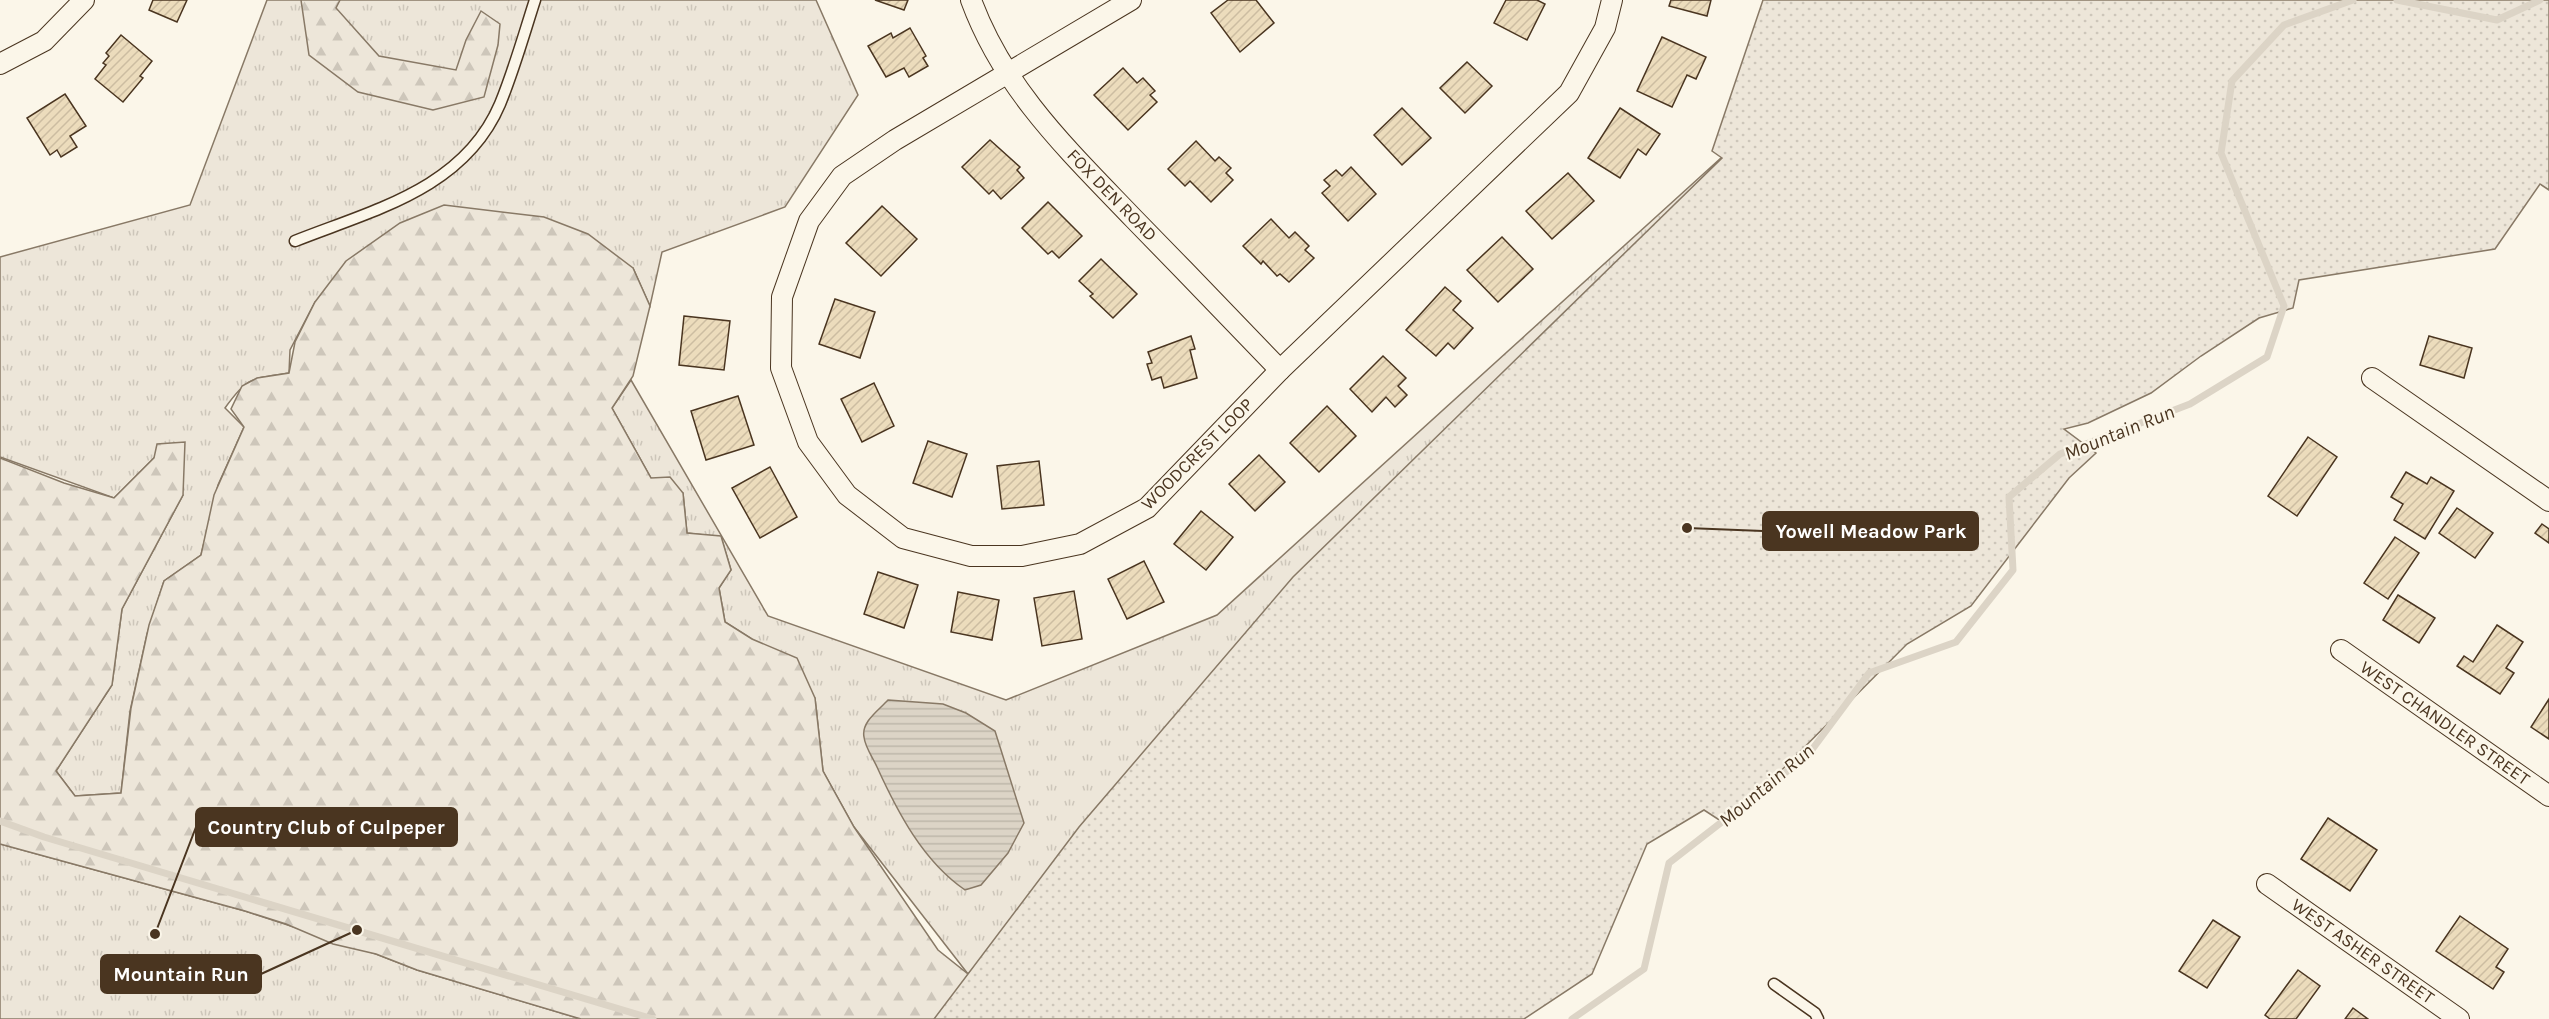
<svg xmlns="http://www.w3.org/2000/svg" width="2549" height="1019" font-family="Karla,sans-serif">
<defs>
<pattern id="grass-tufts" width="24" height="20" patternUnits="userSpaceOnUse" patternTransform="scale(1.5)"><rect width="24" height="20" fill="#ede6d9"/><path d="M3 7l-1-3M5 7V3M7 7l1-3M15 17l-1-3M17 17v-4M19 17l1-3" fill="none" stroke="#cdc6ba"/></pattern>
<pattern id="forest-firs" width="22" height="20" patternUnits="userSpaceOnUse" patternTransform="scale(1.5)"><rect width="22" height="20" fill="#ede6d9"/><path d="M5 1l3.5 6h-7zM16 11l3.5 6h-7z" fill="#cdc6ba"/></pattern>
<pattern id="park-dots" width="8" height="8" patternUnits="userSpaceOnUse" patternTransform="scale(1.5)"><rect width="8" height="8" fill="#ede6d9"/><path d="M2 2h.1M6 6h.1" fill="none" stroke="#cdc6ba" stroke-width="1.8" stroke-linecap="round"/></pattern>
<pattern id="water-rules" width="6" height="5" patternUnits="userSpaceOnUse" patternTransform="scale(1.5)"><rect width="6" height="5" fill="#dcd4c6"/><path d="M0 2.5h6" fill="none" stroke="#beb7aa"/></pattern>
<pattern id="building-hatch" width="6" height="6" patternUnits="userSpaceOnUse" patternTransform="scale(1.5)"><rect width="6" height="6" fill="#ecdcbc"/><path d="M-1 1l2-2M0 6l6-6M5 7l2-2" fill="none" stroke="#ccbda1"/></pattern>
</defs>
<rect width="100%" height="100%" fill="#fbf6e9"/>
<g fill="url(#grass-tufts)" stroke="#887966" stroke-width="1.5">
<path d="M267 0H816L858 95 785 207 662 252 650 306 633 268 315 302 290 350 289 373C251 379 248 376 225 408L244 427 218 485 201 555 164 581 147 634 130 711 121 793 75 796 56 771 112 685 122 609 183 495 154 458 114 498 0 457V257L190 205Z"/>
<polygon points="1722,157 968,974 854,827 823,771 815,698 752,639 725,622 719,588 731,570 721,537 687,533 683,493 651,478 612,408 631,380 768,616 1006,700 1217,615"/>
<polygon points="0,844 245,911 376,954 417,970 581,1019 0,1019"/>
</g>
<g fill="url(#forest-firs)" stroke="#887966" stroke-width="1.5">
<polygon points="301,0 340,0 336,8 379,56 456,70 466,40 481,11 500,24 498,45 484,97 433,110 358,92 309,55"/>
<polygon points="444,205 544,217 588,234 633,268 650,306 633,376 612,408 651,478 670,477 683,493 687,533 721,536 731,570 719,588 725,622 752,639 797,658 815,698 823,771 854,827 938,950 968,974 946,1019 581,1019 417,970 376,954 333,944 286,924 245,911 0,844 0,458 64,483 114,498 154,458 157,444 185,442 183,495 122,609 112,685 56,771 75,796 121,793 131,708 149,625 164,581 201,555 214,495 244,427 231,409 242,386 257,378 289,373 295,342 315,302 346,261 400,223"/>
</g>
<polygon fill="url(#park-dots)" stroke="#887966" stroke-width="1.5" points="1763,0 2549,0 2549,190 2540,184 2495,249 2299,280 2293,308 2259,318 2201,356 2151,393 2088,423 2064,429 2096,453 2069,478 1971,606 1907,644 1727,825 1704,810 1647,844 1592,974 1524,1019 934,1019 1079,827 1293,577 1722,158 1712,151"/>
<path fill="url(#water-rules)" stroke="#887966" stroke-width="1.5" d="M888 700 943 704 966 713 995 731 1024 823 1008 853 981 885 965 890C923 861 898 813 877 767 873 758 865 747 864 737 861 722 879 710 888 700Z"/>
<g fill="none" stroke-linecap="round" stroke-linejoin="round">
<g stroke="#dcd4c6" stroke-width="7">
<polyline points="2397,0 2497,20 2540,0"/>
<polyline points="0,821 44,837 653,1019"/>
<polyline points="1572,1019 1644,969 1669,863 1808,755 1869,673 1956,642 2013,570 2009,497 2060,454 2190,404 2267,357 2284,306 2221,153 2232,81 2284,25 2353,0"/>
</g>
</g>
<g fill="url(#building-hatch)" stroke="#4a3520" stroke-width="1.5">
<polygon points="153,0 187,0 177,22 149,10"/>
<polygon points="875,0 908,0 904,10"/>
<polygon points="1228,0 1256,0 1274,23 1240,52 1211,13"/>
<polygon points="1506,0 1537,0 1545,4 1527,40 1494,23"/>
<polygon points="1671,0 1711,0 1707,16 1669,6"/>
<polygon points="910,28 926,56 923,58 928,66 909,77 904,68 886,77 868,46 891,33 893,38"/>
<polygon points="121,35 152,61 140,76 143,78 123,102 95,79 106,65 103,63 109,56 106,53"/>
<polygon points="1662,37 1706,57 1696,79 1687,75 1672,107 1637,91"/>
<polygon points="1467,62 1492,86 1465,113 1440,88"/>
<polygon points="1123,68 1137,83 1143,78 1155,91 1150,95 1157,102 1128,130 1094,95"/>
<polygon points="65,94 86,126 70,136 77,147 61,157 57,150 50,155 27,118"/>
<polygon points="1402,108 1431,138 1402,165 1374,135"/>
<polygon points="1620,108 1660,134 1646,155 1638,149 1620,178 1588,158"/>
<polygon points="990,140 1020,167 1017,170 1024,178 1001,199 993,190 989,194 962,167"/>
<polygon points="1196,141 1215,161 1219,157 1231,168 1226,173 1233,180 1211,202 1190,181 1185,186 1168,169"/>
<polygon points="1351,167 1376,194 1348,221 1322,193 1330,186 1324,180 1336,170 1342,176"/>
<polygon points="1568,173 1594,201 1552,239 1526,211"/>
<polygon points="1048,202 1082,236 1059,258 1052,251 1048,254 1022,228"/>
<polygon points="882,206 917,239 881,276 846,243"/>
<polygon points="1271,219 1289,238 1295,232 1309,246 1305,250 1314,258 1289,282 1280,274 1277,276 1263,261 1261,264 1243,246"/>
<polygon points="1502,237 1533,269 1498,302 1467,270"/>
<polygon points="1101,259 1137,294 1113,318 1090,296 1093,294 1079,281"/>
<polygon points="1445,287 1461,301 1453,310 1473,328 1454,349 1448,343 1436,356 1406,330"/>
<polygon points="835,299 875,312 860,358 819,344"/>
<polygon points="684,316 730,321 724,370 679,365"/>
<polygon points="1191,336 1195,349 1190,350 1197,378 1164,388 1161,377 1152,380 1147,364 1152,363 1148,352"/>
<polygon points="2429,336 2472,348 2464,378 2420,365"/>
<polygon points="1383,356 1406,378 1398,386 1407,395 1395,407 1386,397 1372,412 1350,389"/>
<polygon points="874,383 894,426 862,442 841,399"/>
<polygon points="738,396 754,445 706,460 691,411"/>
<polygon points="1327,406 1356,436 1319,472 1290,443"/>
<polygon points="2308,437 2337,457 2297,516 2268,496"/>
<polygon points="928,441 967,454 952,497 913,483"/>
<polygon points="1259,455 1285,482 1255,511 1229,484"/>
<polygon points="1039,461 1044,505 1002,509 997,466"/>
<polygon points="770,467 797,517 760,538 732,488"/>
<polygon points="2406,472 2427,484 2431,477 2454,491 2425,539 2394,520 2403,504 2391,497"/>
<polygon points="2457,508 2493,533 2475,558 2439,533"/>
<polygon points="1201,511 1233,537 1206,570 1174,544"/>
<polygon points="2542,524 2549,529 2549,543 2535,533"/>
<polygon points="2395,537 2419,553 2388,599 2364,583"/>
<polygon points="1144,561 1164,602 1127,619 1108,579"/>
<polygon points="878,572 918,585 904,628 864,614"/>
<polygon points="1074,591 1082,639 1042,646 1034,598"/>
<polygon points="958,592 999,600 992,640 951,632"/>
<polygon points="2398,595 2435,618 2419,643 2383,620"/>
<polygon points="2497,625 2523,642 2506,668 2514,673 2500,694 2457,666 2464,656 2473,662"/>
<polygon points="2549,699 2549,739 2531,727"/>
<polygon points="2328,818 2377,850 2350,891 2301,859"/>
<polygon points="2460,916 2508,949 2496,967 2504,972 2493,989 2436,951"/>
<polygon points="2213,920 2240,937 2207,988 2179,971"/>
<polygon points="2298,970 2320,986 2296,1019 2270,1019 2265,1015"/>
<polygon points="2353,1008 2368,1019 2345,1019"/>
</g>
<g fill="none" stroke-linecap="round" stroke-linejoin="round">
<defs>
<g id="service">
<path d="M295 241C373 210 464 189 500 104 514 70 524 34 535 0"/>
<polyline points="1774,984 1815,1013 1818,1019"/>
</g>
<g id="minor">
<path d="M971 0C1004 90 1069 151 1134 219 1183 269 1232 320 1280 370"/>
<polyline points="1131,0 895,140 842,176 809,221 782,297 781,368 808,442 847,495 903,538 971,556 1022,556 1080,544 1147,508 1280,370 1569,93 1605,28 1612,0"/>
<polyline points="0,64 44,41 84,0"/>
<polyline points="2372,378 2549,501"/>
<polyline points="2341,650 2549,796"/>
<polyline points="2267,884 2459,1019"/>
</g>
</defs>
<use href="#service" stroke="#4a3520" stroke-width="13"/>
<use href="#minor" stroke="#4a3520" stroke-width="22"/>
<use href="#service" stroke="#fbf6e9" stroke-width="10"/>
<use href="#minor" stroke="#fbf6e9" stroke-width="20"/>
</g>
<g text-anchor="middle" stroke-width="4.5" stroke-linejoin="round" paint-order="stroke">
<g font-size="18" fill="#4a3520" stroke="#fbf6e9">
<text transform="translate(1112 195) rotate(46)" y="6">FOX DEN ROAD</text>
<text transform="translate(1197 454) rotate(-45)" y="6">WOODCREST LOOP</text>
<text transform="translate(2445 723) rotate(35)" y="6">WEST CHANDLER STREET</text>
<text transform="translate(2363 951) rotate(35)" y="6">WEST ASHER STREET</text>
</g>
<g font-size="20" font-style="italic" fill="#4a3520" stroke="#fbf6e9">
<text transform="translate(2119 432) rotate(-22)" y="7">Mountain Run</text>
<text transform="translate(1766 785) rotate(-40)" y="7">Mountain Run</text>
</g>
</g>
<path fill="none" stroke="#4a3520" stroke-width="2" d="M1687 528L1763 531M155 934L196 827M357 930L261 974"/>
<g fill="#4a3520" stroke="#fbf6e9" stroke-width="2">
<circle cx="1687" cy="528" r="6"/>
<circle cx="155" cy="934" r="6"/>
<circle cx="357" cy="930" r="6"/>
</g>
<g fill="#4a3520" stroke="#4a3520" stroke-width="2">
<rect x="1763" y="512" width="215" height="38" rx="6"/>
<rect x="196" y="808" width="261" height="38" rx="6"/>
<rect x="101" y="955" width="160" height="38" rx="6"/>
</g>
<g font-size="20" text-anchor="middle" font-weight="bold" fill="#fff">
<text x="1871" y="538">Yowell Meadow Park</text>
<text x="326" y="834">Country Club of Culpeper</text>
<text x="181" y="981">Mountain Run</text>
</g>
</svg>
